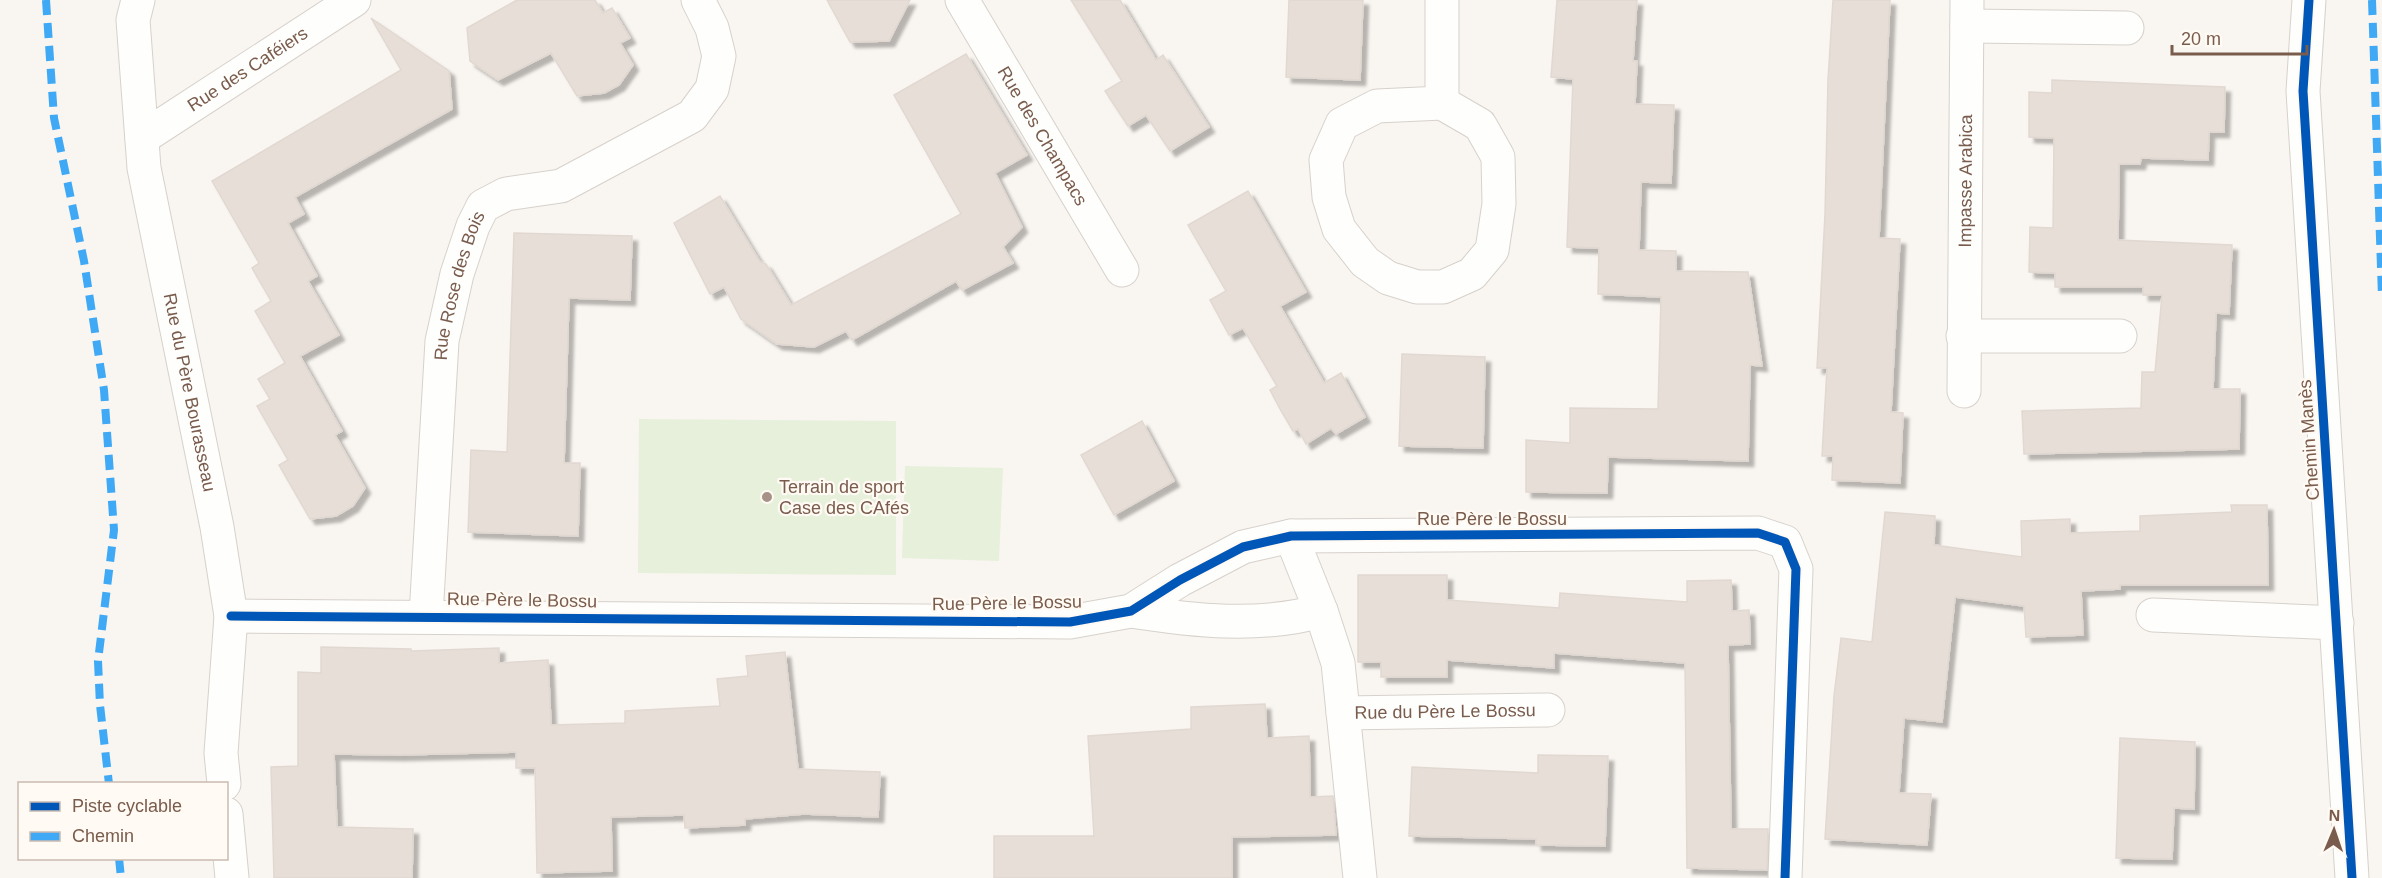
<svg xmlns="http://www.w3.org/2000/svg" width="2382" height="878" font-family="Arial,sans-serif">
<defs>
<filter id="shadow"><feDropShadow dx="5.5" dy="5.5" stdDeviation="1.5" flood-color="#0004"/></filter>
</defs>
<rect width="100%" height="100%" fill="#f9f5f0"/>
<g fill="#e7f0db">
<polygon points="639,419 896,421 896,575 638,573"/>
<polygon points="905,466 1003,468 999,561 902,558"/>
</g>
<g fill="#e6ded7" stroke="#e2d8d2" stroke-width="1.5" filter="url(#shadow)">
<polygon points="517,0 595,0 603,13 612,8 630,38 620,43 633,65 619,85 604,93 577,96 551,53 498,80 470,61 467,28"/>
<polygon points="827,0 910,0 889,41 850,42"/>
<polygon points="1071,0 1120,0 1156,60 1163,55 1209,127 1170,151 1146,115 1128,126 1105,91 1122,81"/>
<polygon points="1289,0 1363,0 1360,80 1286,77"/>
<polygon points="1557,0 1637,0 1633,61 1637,61 1635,104 1674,105 1671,183 1641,182 1639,250 1676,251 1676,271 1748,272 1762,366 1750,365 1748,461 1608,457 1607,493 1526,492 1526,440 1570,443 1570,408 1658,409 1661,297 1598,294 1599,248 1567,247 1573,79 1551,77"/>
<polygon points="1833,0 1890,0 1879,238 1900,239 1891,412 1903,413 1900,483 1832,480 1833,456 1822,456 1827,368 1817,368 1825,214 1828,80"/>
<polygon points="371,18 449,71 452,109 295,197 304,214 288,223 317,276 308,281 339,335 300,356 342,431 335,435 365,488 353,506 336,516 310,519 279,465 288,460 257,406 270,399 258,379 285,363 255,311 271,301 252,268 259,263 212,181 401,70"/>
<polygon points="966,54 1027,155 995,173 1022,227 1003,247 1013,263 962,290 956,281 852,340 846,331 814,347 777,344 741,319 724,287 710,294 674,223 720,196 760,262 766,264 791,305 961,214 894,95"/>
<polygon points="2052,80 2225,87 2224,132 2209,132 2208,160 2141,158 2140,164 2119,164 2118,240 2232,245 2229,314 2216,313 2213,389 2240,389 2239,449 2024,454 2022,411 2141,408 2142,372 2155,372 2162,295 2143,295 2143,287 2055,287 2055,273 2029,272 2030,227 2053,228 2054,138 2029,137 2029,92 2052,93"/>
<polygon points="1248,191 1306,292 1280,306 1324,383 1341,373 1365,417 1336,434 1331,428 1306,444 1298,429 1293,431 1280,409 1270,390 1277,386 1243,328 1229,335 1210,300 1226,291 1188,225"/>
<polygon points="514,233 632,236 630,300 569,298 564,463 580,463 578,536 468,532 471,450 507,452"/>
<polygon points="1402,354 1485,357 1483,448 1399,446"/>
<polygon points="1142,421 1174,481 1114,515 1081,455"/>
<polygon points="2231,505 2267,505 2268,585 2120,585 2120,589 2081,591 2083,635 2026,637 2024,606 1955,597 1942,722 1904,718 1899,793 1931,794 1927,845 1825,839 1834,696 1841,638 1872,642 1885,512 1935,516 1934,545 2022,557 2021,521 2070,519 2070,533 2140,531 2140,516 2232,512"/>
<polygon points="1358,575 1447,575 1447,600 1559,608 1560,593 1687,602 1687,581 1731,580 1732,611 1749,610 1750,644 1728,645 1731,829 1768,829 1767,870 1687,868 1685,663 1554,653 1554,668 1447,660 1447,677 1381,677 1381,662 1358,662"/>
<polygon points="321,647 411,649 411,651 499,648 499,663 548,660 551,725 625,723 625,711 720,706 717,679 748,676 746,656 785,652 798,769 880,772 878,817 804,814 745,819 745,825 685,828 684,815 611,817 612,871 537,873 535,768 516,768 516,752 399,755 334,754 337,827 413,829 412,878 274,878 271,767 298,766 298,672 321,673"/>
<polygon points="1265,704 1267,738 1309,736 1310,797 1333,796 1336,835 1232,837 1232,878 994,878 994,836 1094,836 1088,736 1191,729 1191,707"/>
<polygon points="2120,738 2195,742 2194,809 2174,808 2172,859 2116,858"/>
<polygon points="1538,755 1608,756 1605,846 1536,845 1536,839 1409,836 1412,767 1538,773"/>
</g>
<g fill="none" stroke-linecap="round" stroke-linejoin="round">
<defs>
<g id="minor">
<path id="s1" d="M138 0 133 20 144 168 217 527 231 616 221 753 224 784"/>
<path id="s2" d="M962 0 1122 270"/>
<polyline points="1442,0 1442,103"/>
<polyline points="2309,0 2303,91 2352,878"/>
<polyline points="1967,26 2127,28"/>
<polygon points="1442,103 1480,125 1498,157 1499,204 1492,250 1472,274 1443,287 1417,287 1388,278 1365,262 1339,229 1329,197 1326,160 1342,124 1377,106"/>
<path id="s3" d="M142 138 354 0"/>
<polyline points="1963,336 2120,336"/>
<path id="s4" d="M1964 391 1967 0"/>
<polyline points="1291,536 1321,611 1338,663 1360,878"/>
<path d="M1131 611C1194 621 1259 628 1321 611"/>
<polyline points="2153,615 2337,623"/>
<polyline points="231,616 1070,622 1131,611 1180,580 1243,547 1291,536 1758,533 1785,542 1796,569 1785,878"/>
<path id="s5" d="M426 616 442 341 457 274 473 226 483 206 506 194 561 186 692 116 712 89 719 56 712 28 698 0"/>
<path id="s6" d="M1343 713 1548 710"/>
<polyline points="226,814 232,878"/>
</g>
</defs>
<use href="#minor" stroke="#d7d1cb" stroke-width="35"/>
<use href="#minor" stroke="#fefefd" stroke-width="33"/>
<g stroke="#3fa9f5" stroke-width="8" stroke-dasharray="15 8" stroke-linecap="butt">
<polyline points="46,0 54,118 84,261 104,390 114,530 98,661 100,705 109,784"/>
<polyline points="2372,0 2382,297"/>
<polyline points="119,858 121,878"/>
</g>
<defs>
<g id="cycleway">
<polyline points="2309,0 2303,91 2352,878"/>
<polyline points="231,616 1070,622 1131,611 1180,580 1243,547 1291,536 1758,533 1785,542 1796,569 1785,878"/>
</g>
</defs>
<use href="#cycleway" stroke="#fffaf3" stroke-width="13"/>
<use href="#cycleway" stroke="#0057b8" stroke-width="9"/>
</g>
<circle fill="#a69286" stroke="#fffaf3" stroke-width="2" cx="767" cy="497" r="6"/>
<g text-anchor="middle" stroke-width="4.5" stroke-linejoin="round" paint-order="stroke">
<g font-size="18" fill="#7a5c4d" stroke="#fffaf3">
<text dy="6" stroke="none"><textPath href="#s3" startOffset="126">Rue des Caféiers</textPath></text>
<text dy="6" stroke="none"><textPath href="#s2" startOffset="158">Rue des Champacs</textPath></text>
<text dy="6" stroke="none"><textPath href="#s4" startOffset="210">Impasse Arabica</textPath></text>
<text dy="6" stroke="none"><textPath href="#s5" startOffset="333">Rue Rose des Bois</textPath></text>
<text dy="6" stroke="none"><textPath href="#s1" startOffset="398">Rue du Père Bourasseau</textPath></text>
<text transform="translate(2309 440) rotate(-94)" y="6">Chemin Manès</text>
<text x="1492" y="525">Rue Père le Bossu</text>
<text transform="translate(522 600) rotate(1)" y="6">Rue Père le Bossu</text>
<text transform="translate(1007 603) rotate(-1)" y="6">Rue Père le Bossu</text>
<text dy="6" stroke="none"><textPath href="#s6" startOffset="102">Rue du Père Le Bossu</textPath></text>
</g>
<g font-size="18" fill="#7a5c4d" stroke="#fffaf3" text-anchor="start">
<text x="779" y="493">Terrain de sport<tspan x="779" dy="21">Case des CAfés</tspan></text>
</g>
</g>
<rect x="18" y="782" width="210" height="78" fill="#fffaf3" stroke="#cabbb1" stroke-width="1.5"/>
<rect x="30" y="802" width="30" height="9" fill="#0057b8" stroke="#cabbb1" stroke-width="1.5"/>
<text x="72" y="812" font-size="18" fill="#7a5c4d">Piste cyclable</text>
<rect x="30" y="832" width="30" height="9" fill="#3fa9f5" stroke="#cabbb1" stroke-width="1.5"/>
<text x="72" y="842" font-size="18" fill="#7a5c4d">Chemin</text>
<g transform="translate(2334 830) rotate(2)" stroke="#fffaf3" stroke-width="4.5" paint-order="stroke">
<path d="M0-4.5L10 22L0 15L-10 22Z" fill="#7a5c4d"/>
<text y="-9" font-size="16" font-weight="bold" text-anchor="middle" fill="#7a5c4d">N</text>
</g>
<path d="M2172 45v9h135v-9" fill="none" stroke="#7a5c4d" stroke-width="3"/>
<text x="2181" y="45" font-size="18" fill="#7a5c4d" stroke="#fffaf3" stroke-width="4.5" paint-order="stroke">20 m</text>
</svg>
